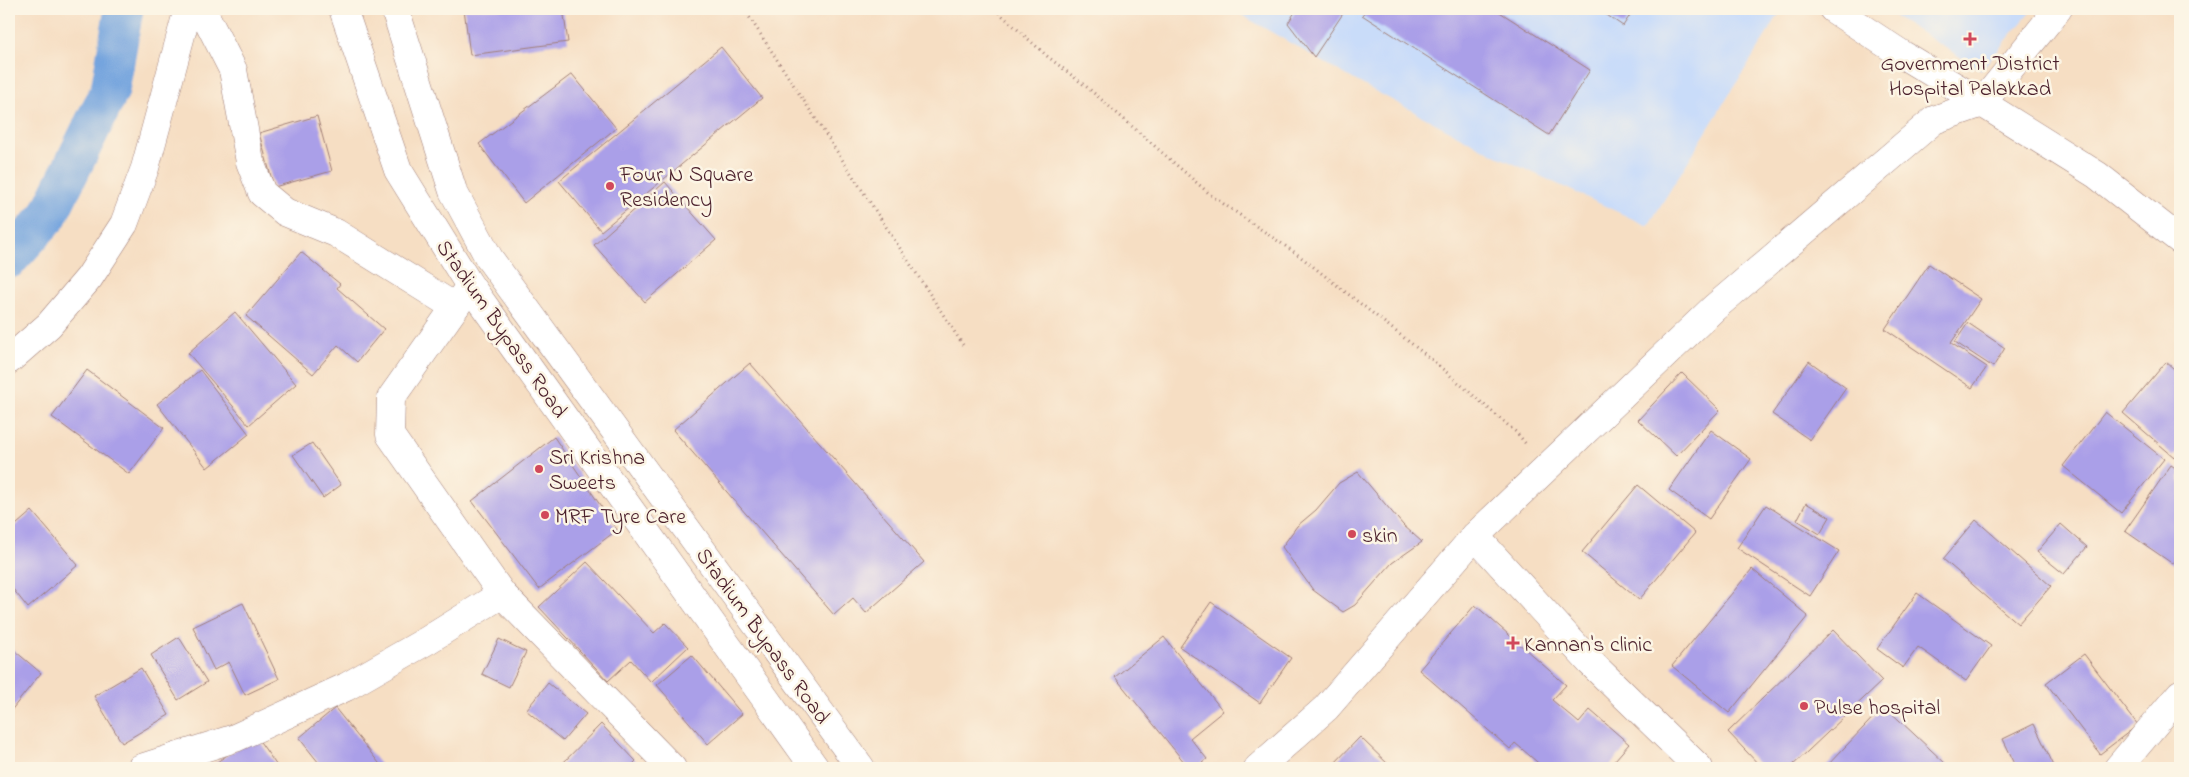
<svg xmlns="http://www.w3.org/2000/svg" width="2189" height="777" font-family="'Indie Flower',sans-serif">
<rect width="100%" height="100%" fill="#fcf5e5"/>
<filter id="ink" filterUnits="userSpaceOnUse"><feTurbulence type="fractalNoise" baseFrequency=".02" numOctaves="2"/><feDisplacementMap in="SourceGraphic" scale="10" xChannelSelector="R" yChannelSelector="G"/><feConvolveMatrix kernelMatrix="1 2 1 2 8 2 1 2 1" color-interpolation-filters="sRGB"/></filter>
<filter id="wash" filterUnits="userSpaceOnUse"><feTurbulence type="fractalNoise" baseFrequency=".0096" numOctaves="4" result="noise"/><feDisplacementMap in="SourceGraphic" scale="20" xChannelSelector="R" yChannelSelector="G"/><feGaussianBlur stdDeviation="1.12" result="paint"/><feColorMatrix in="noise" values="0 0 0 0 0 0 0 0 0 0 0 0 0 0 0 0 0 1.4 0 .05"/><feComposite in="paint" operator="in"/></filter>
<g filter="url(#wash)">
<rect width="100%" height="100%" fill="#f6dec3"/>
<g fill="#c9dcf9">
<polygon points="1231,9 1777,9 1781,11 1648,226 1497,156 1358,82"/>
<polygon points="1883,9 2033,9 1981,70"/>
</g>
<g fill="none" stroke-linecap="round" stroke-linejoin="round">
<polyline stroke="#75a4de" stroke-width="39" points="9,259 48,216 110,90 124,9"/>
</g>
<g id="blocks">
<g fill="#aa9fe8">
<polygon points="464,9 563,9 568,42 470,55"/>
<polygon points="1297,9 1346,9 1314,57 1288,23"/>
<polygon points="1367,9 1495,9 1590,70 1549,135 1362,15"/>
<polygon points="1598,9 1634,9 1623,26"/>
<polygon points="721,47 762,98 601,231 559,181"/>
<polygon points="572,74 616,128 524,203 479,144"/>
<polygon points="317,116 332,171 274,187 259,133"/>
<polygon points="665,182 716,240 645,302 594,245"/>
<polygon points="301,252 340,284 337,288 384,329 357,362 338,345 313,374 246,316"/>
<polygon points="1929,264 1981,299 1951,343 1987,367 1972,388 1885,329"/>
<polygon points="235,312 296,384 249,425 188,353"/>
<polygon points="1968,323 2005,348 1993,367 1955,342"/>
<polygon points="1809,361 1846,388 1810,440 1772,414"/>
<polygon points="2166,362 2180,374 2180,449 2174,457 2123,413"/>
<polygon points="750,363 924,562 866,613 853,598 834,615 673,430"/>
<polygon points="87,370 164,428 129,474 52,417"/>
<polygon points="200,370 249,434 207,468 157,404"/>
<polygon points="1682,373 1720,410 1676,456 1638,420"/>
<polygon points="2105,412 2164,459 2121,513 2063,466"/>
<polygon points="1711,430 1751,459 1709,519 1669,490"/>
<polygon points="554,437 617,530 539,589 472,501"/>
<polygon points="312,443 341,485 323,498 293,455"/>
<polygon points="2171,465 2180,471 2180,553 2173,564 2125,531"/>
<polygon points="1358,472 1403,525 1422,542 1392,563 1355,605 1343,612 1313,590 1282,547 1297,526 1316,510 1339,483"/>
<polygon points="1638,485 1695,533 1639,600 1582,552"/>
<polygon points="1806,503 1830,517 1820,534 1797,520"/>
<polygon points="1766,505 1839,551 1810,596 1737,548"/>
<polygon points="32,511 78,565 28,608 9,584 9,531"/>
<polygon points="1976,520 2051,586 2018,624 1943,559"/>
<polygon points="2061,524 2087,547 2064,574 2037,552"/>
<polygon points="587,562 654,633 665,623 688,647 651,682 631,660 608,681 539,607"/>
<polygon points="1752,569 1808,616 1729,713 1672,666"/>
<polygon points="1917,593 1991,646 1966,681 1918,647 1903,668 1877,649"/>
<polygon points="1211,602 1291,658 1260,703 1180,647"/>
<polygon points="243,603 279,679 245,695 229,662 214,670 193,627"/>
<polygon points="1475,605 1566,685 1552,700 1579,723 1590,710 1629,744 1608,768 1544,768 1515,743 1510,749 1419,670"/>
<polygon points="1833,630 1882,681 1790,768 1762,768 1728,732"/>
<polygon points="179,637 207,682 178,700 151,655"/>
<polygon points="1164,637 1223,711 1190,738 1207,759 1196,768 1189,768 1115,677"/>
<polygon points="499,639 526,652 509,687 482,674"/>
<polygon points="9,646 41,673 9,713"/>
<polygon points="2084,654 2138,725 2100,754 2046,683"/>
<polygon points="692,655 742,714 708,744 657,685"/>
<polygon points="141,668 169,715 122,743 94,696"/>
<polygon points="548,683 586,714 563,741 526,710"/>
<polygon points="1884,706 1946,764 1942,768 1825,768"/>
<polygon points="335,708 383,768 323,768 299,738"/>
<polygon points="601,724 636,761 629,768 560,768 559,767"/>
<polygon points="2034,724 2055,768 2017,768 2003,739"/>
<polygon points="256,736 277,766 274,768 208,768"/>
<polygon points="1360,737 1392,768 1330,768"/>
</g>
</g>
</g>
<g filter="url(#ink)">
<use href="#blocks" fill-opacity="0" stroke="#a07e77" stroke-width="1"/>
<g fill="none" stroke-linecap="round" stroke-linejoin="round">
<defs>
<g id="minor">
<polyline points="202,9 233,70 250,162 262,193 285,212 336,233 455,307"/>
<polyline points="343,9 398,170 470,286 815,768"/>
<polyline points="395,9 453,191 489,258 861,768"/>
<polyline points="1833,9 1903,55 1982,103"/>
<polyline points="2058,9 1982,103 2097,175 2180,240"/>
<polyline points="470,286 391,398 390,435 502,594 672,768"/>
<polyline points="9,360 49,325 89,278 124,224 145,168 188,9"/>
<polyline points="1475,536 1590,662 1699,768"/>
<polyline points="141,768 235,738 346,687 428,640 502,594"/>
<polyline points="1258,768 1326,708 1475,536 1714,308 1934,120 1982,103"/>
<polyline points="2118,768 2180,694"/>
</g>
</defs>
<use href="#minor" stroke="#a07e77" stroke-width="29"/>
<g stroke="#a07e77" stroke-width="3" stroke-dasharray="1 4" stroke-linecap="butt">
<polyline points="744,9 965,348"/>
<polyline points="995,9 1047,56 1088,88 1212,196 1297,254 1431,359 1517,433 1526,444"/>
</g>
<use href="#minor" stroke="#fff" stroke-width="28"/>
</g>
</g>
<g fill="#d1495b" stroke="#fcf5e5" stroke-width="2">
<path d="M1967.5 31.5h5v5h5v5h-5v5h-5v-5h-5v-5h5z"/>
<circle cx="610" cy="186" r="5"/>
<circle cx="539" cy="469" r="5"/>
<circle cx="545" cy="515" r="5"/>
<circle cx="1352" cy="534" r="5"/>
<path d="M1510.5 635.5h5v5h5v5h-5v5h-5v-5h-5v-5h5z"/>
<circle cx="1804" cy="706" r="5"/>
</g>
<g text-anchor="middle" stroke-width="5" stroke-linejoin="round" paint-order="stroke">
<g font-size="22" fill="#4a1f2b" stroke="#fcf5e5" text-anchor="start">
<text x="1970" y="70" text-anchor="middle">Government District<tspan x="1970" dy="25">Hospital Palakkad</tspan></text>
<text x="620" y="181">Four N Square<tspan x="620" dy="25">Residency</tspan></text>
<text x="549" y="464">Sri Krishna<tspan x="549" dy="25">Sweets</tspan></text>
<text x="555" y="523">MRF Tyre Care</text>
<text x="1362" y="542">skin</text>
<text x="1524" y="651">Kannan's clinic</text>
<text x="1814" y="714">Pulse hospital</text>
</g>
<g font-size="22" fill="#4a1f2b" stroke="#fcf5e5">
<text transform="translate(503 328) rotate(55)" y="8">Stadium Bypass Road</text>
<text transform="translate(764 635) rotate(54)" y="8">Stadium Bypass Road</text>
</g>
</g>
<rect width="2189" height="777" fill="none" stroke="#fcf5e5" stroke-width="30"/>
</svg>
